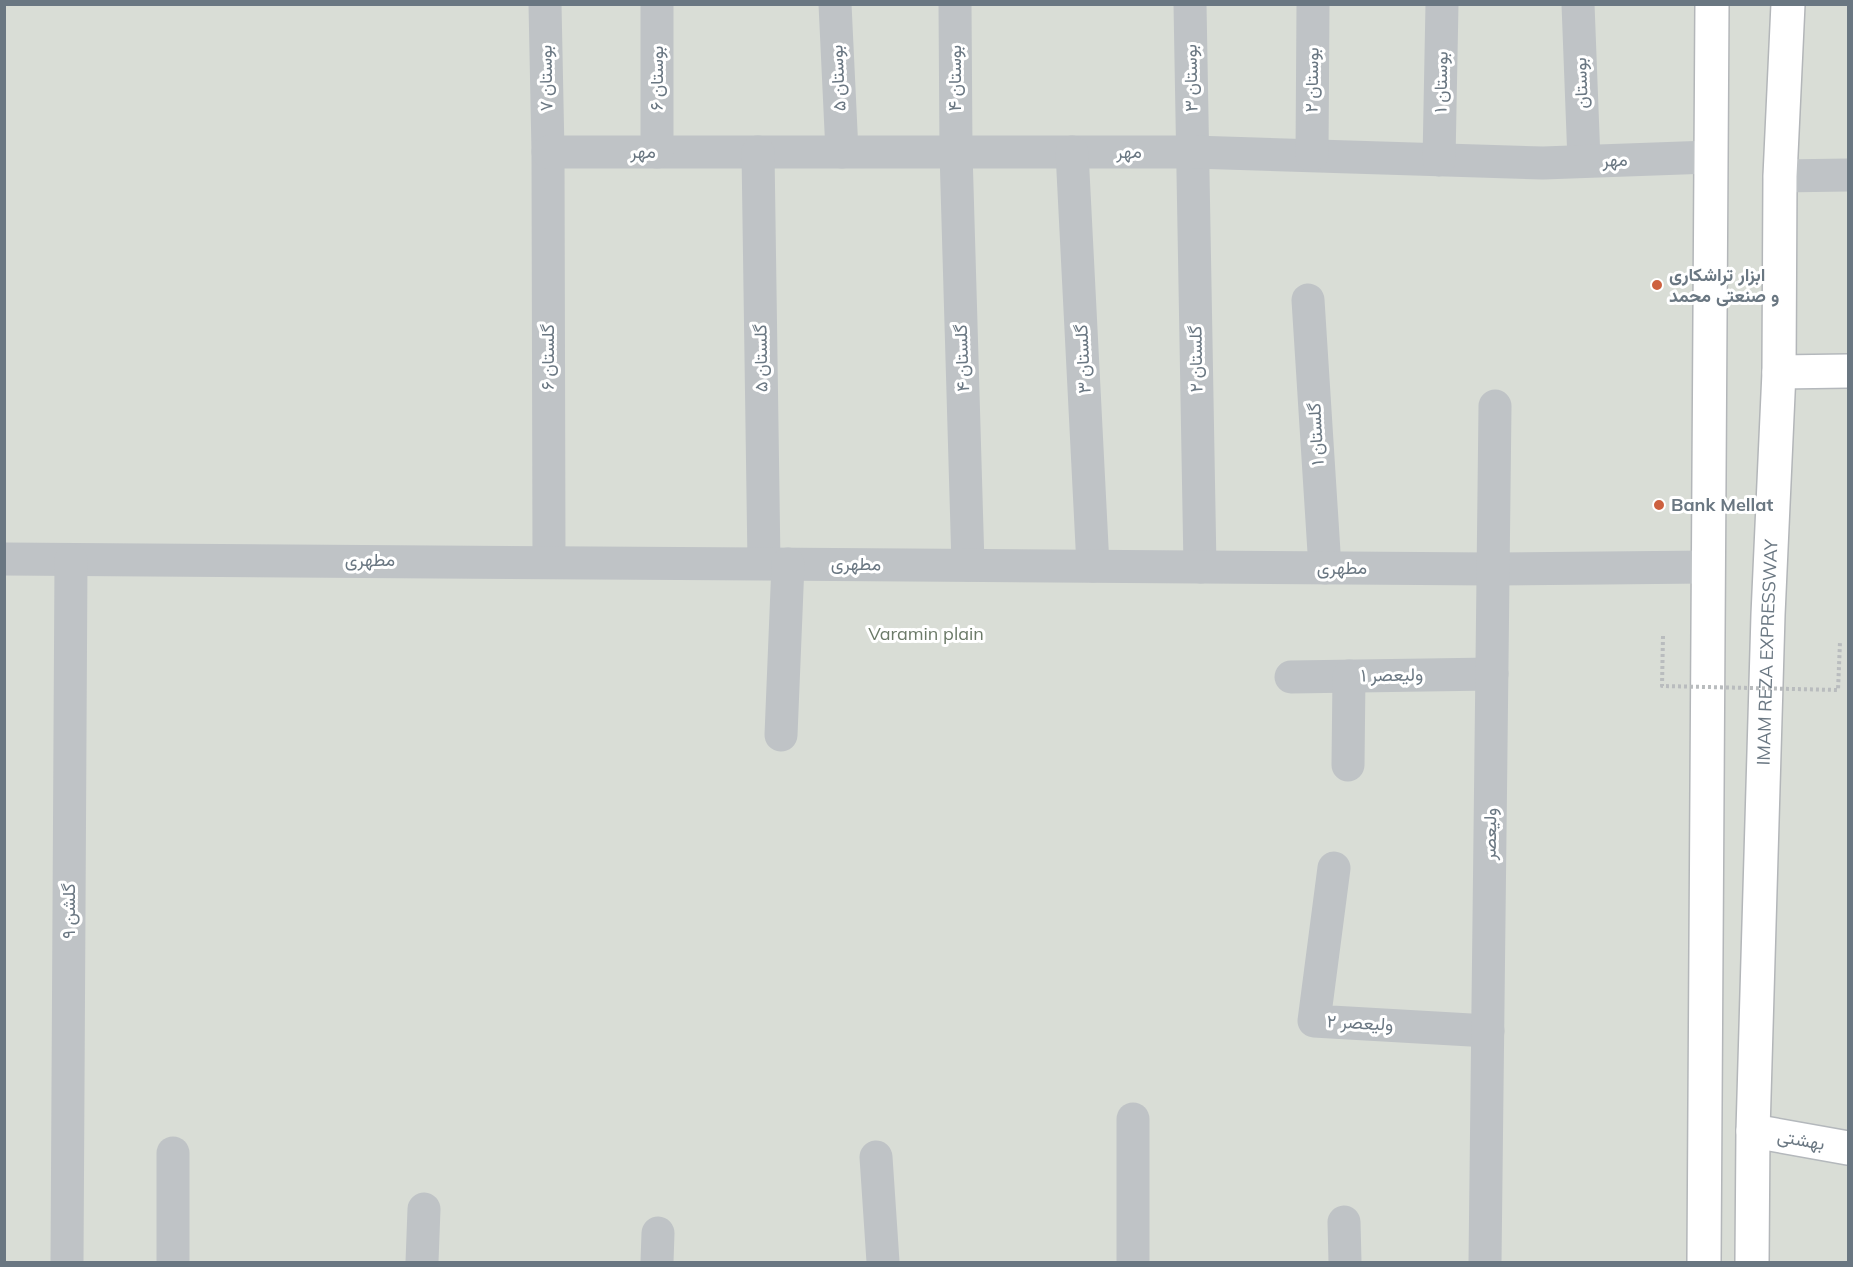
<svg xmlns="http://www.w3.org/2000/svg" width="1853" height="1267" font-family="Mulish,Vazirmatn,sans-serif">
<rect width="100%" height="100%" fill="#f7f7f5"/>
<rect fill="#d9ddd6" x="5" y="5" width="1843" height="1257"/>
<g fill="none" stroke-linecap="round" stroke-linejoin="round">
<defs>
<g id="secondary">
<polyline points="1779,372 1848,371"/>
<polyline points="1753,1131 1848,1148"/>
</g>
<g id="trunk">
<polyline points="1704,1262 1712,4"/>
<path id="s1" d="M1752 1262 1753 1131 1768 615 1779 372 1780 176 1788 4"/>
</g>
</defs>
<use href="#secondary" stroke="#b4b8bc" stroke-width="36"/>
<use href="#trunk" stroke="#b3b6b9" stroke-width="36"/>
<g stroke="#bfc3c6" stroke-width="33">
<polyline points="545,4 548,152 549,562"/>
<polyline points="835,4 842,152"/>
<polyline points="955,4 956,152 968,565"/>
<polyline points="1190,4 1200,567"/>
<polyline points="1578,4 1584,161"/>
<polyline points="548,152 1193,152 1543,163 1710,157"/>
<polyline points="657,152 657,4"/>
<polyline points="758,152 764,563"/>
<polyline points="1072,152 1093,566"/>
<polyline points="1312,155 1313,4"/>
<polyline points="1439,160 1442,4"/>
<polyline points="1780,176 1848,175"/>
<polyline points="1308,300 1325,568"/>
<polyline points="4,559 1493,569 1708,567"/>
<polyline points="1291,677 1492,674"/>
<polyline points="781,735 788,564"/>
<polyline points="1348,765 1349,676"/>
<polyline points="1334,868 1314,1021 1488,1031"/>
<polyline points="876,1157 883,1262"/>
<polyline points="1344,1222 1345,1262"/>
<polyline points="67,1262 71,560"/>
<polyline points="173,1262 173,1153"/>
<polyline points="422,1262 424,1209"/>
<polyline points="657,1262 658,1233"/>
<polyline points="1133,1262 1133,1119"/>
</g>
<polyline stroke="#bfc3c6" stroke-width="33" points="1485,1262 1495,406"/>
<use href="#secondary" stroke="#fff" stroke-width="33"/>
<use href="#trunk" stroke="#fff" stroke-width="33"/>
<polyline stroke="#b9bcbe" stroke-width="4" stroke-dasharray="3 3" stroke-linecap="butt" points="1663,636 1662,686 1838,690 1840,642"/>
</g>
<g fill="#cd613f" stroke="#fff" stroke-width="2">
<circle cx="1657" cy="285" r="6"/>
<circle cx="1659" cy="505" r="6"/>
</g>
<g text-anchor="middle" stroke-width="6" stroke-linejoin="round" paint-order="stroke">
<g font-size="18" fill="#6a7782" stroke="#fff">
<text transform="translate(546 78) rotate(-91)" y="6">بوستان ۷</text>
<text transform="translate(657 78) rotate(-90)" y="6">بوستان ۶</text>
<text transform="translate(838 78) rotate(-93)" y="6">بوستان ۵</text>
<text transform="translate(955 78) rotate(-90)" y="6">بوستان ۴</text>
<text transform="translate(1191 78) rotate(-91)" y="6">بوستان ۳</text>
<text transform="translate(1312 80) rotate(-89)" y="6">بوستان ۲</text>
<text transform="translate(1441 82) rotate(-89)" y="6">بوستان ۱</text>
<text transform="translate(1581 83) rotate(-92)" y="6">بوستان</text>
<text x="643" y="158">مهر</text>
<text x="1129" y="158">مهر</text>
<text transform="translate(1615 160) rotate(-2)" y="6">مهر</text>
<text transform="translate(548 357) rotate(-90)" y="6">گلستان ۶</text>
<text transform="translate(761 358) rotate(-91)" y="6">گلستان ۵</text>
<text transform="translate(962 358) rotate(-92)" y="6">گلستان ۴</text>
<text transform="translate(1083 359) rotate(-93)" y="6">گلستان ۳</text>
<text transform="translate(1196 359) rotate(-91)" y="6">گلستان ۲</text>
<text transform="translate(1316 434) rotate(-93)" y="6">گلستان ۱</text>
<text x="370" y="566">مطهری</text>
<text transform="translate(856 564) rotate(1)" y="6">مطهری</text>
<text x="1342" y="574">مطهری</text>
<text dy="6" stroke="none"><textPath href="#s1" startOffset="610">IMAM REZA EXPRESSWAY</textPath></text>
<text transform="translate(1392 675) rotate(-1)" y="6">ولیعصر ۱</text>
<text transform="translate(1490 834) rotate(-89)" y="6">ولیعصر</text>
<text transform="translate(69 911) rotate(-90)" y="6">گلشن ۹</text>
<text transform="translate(1360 1023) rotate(3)" y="6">ولیعصر ۲</text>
<text transform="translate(1801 1140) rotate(10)" y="6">بهشتی</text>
</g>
<g font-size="18" font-weight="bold" fill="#6a7782" stroke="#fff" text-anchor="start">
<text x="1669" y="281">ابزار تراشکاری<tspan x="1669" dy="21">و صنعتی محمد</tspan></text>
<text x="1671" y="511">Bank Mellat</text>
</g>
<g font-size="18" fill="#6b7a68" stroke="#fff">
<text x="926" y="640">Varamin plain</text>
</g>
</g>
<rect width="1853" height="1267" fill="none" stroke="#6a7782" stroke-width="12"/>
</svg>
